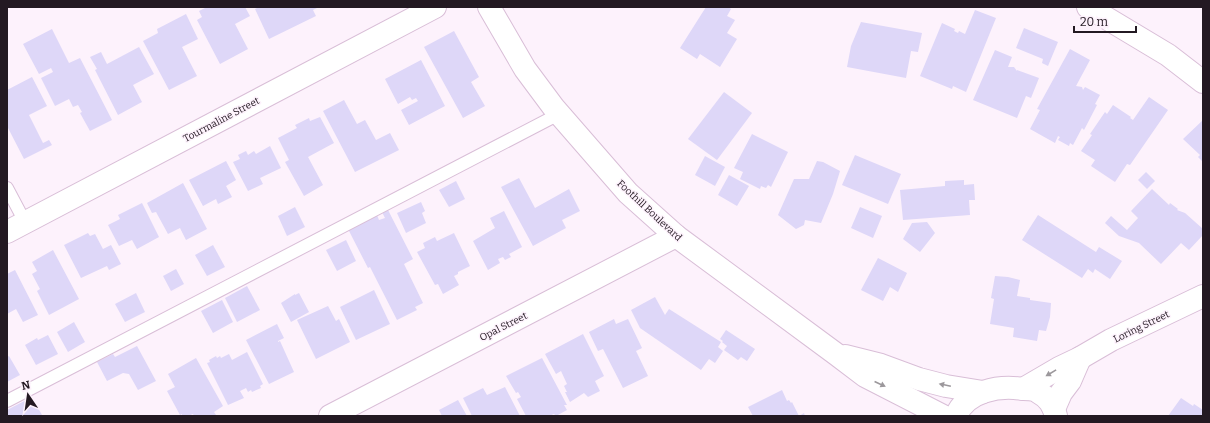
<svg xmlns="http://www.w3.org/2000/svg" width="1210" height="423" font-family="Bitter,serif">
<rect width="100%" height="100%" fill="#fdf2fc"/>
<g fill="#ded7f8">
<polygon points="207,7 245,7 250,16 235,24 248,49 220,64 197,20 202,17 199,11"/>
<polygon points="259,7 319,7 313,10 316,16 269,39 255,9"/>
<polygon points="706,7 728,7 731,9 727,16 735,20 727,33 737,39 720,67 700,54 697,59 680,48"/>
<polygon points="975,10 996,18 966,92 953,86 952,89 920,76 942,23 955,29 954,31 958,33 959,31 965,34"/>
<polygon points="186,14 198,39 182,47 197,76 169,90 143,41 158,33 157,29"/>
<polygon points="861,22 922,33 918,52 911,51 906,78 847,67 851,46"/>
<polygon points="1024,28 1058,42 1048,66 1042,63 1043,59 1016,48"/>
<polygon points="52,29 69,63 80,58 112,120 90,131 80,113 82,112 78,105 73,107 69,99 55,106 41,78 53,72 51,68 39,74 23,44"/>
<polygon points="454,31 479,77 471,82 485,106 463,118 424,47"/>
<polygon points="139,47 154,74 133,85 142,102 118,115 95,70 97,69 90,57 101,52 107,64"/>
<polygon points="1070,49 1090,60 1076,86 1082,87 1083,90 1085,87 1100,95 1095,104 1097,105 1084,130 1082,128 1073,145 1070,143 1069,146 1058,140 1060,137 1058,136 1055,143 1030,129 1040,110 1037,109"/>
<polygon points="995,50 1012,57 1008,67 1014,67 1017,71 1017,70 1039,78 1031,98 1026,96 1017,118 973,100"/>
<polygon points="421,60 445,106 409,125 401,110 418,101 416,98 412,100 410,97 398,104 385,79"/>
<polygon points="32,77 47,106 29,115 43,143 49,140 52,145 24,159 7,126 7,90"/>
<polygon points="724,92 752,113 717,160 688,139"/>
<polygon points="1149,97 1168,110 1130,165 1127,164 1115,182 1091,166 1095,160 1081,151 1092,135 1090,134 1105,112 1107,114 1113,105 1131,117 1130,118 1133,120"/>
<polygon points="344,100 357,124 365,120 376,140 390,133 399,150 355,172 323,111"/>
<polygon points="320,117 334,143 308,157 323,185 304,196 285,162 289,160 278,138 297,128 295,125 309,118 310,121"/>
<polygon points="1203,120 1203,162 1198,157 1200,155 1183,139"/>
<polygon points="752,134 788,152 771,187 768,185 766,188 761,186 760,189 740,179 743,172 734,168"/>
<polygon points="270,146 281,168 260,178 263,184 248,191 233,162 240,159 238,155 246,151 248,155 254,151 256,154"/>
<polygon points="855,155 901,174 888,204 842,185"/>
<polygon points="705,156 725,167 715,186 695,175"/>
<polygon points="226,161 236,180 226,186 232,197 218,204 216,199 203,206 189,180"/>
<polygon points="817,161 823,162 840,171 833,194 821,223 805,220 804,225 796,229 778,215 794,179 809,179"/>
<polygon points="1146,172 1155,181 1147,189 1138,180"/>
<polygon points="729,175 749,186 737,206 718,195"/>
<polygon points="519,178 535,208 569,189 580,211 562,220 566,228 533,246 501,187"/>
<polygon points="964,180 964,185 974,184 975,200 969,200 970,215 903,220 900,190 945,186 945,181"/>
<polygon points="456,181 465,199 449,207 439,190"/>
<polygon points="183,183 207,229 186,240 180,228 168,234 156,212 152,213 147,203"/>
<polygon points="1152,189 1169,205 1170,203 1178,209 1177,210 1185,213 1203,229 1203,235 1189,250 1181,243 1161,264 1139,243 1119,236 1105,223 1111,216 1127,230 1138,218 1131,211"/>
<polygon points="421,202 425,211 422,213 426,223 406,233 397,213"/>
<polygon points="142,203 159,237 137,249 132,240 119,246 108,225 120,219 118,215"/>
<polygon points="295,207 305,227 287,236 278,216"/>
<polygon points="860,207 882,216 873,238 851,228"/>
<polygon points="388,210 413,259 404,264 423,303 415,307 417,310 397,320 370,267 368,268 348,229 377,215 379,220 385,218 382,212"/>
<polygon points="504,211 522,247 509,254 511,257 505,260 503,257 498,259 500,263 488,270 473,241 495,228 490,218"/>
<polygon points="1038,215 1096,252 1099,247 1122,261 1110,279 1095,269 1093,273 1088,269 1082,278 1022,240"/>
<polygon points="927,222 935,233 920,252 903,239 912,223"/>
<polygon points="88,233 90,236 95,234 103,249 111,245 121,264 109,270 107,266 81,278 64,245"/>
<polygon points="454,233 470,266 458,272 458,274 454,276 459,285 443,294 438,284 435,285 417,252 425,248 423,243 435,237 437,241"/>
<polygon points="346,240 356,261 337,271 326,250"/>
<polygon points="213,245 225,267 207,276 195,255"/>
<polygon points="53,250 79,299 49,315 37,291 40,289 32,274 37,271 32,262"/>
<polygon points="878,258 907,273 898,292 890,287 883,301 861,290"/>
<polygon points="176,269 184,284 171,291 163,276"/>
<polygon points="15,270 38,315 23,322 16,309 7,314 7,274"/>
<polygon points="995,276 1008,277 1020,280 1017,296 1030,298 1030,300 1051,303 1050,317 1046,331 1039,330 1037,341 1013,337 1014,328 990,324 994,299 991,298"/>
<polygon points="247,286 260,310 237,322 225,298"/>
<polygon points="374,290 390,324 356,340 340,307"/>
<polygon points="136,293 145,312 125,322 115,304"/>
<polygon points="299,293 309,312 291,322 281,303 295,294 295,295"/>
<polygon points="655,297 665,315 669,309 721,342 718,347 723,351 715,363 709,359 701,370 640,328 631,310"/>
<polygon points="222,300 233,322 213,333 201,311"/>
<polygon points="328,306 336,321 339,319 350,342 316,359 297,320"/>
<polygon points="614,319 616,324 628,319 642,348 636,351 648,376 623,388 603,349 598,351 589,332"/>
<polygon points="74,322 85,342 68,352 57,332"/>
<polygon points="277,324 284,338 278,341 278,342 280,341 294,372 269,384 246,340"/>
<polygon points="726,330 755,349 747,361 741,357 738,360 724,350 727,346 722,342 723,341 720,339"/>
<polygon points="583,334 604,376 595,381 600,391 588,397 584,393 570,402 565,392 567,392 564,386 567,384 561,371 556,374 545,354"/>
<polygon points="48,335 58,354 36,365 25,345 37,338 38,340"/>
<polygon points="137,346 156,381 138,390 129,374 123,373 107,381 97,362 113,354 115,357"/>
<polygon points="247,352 263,384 260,386 261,388 252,392 251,390 248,392 246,388 240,391 244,398 228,405 207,363 210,362 209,360 216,356 217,358 220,356 221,358 229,354 232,360"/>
<polygon points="9,356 20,375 7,382 7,357"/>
<polygon points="196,358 223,406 214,412 216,415 214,416 206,416 206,415 194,416 193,414 188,416 182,416 182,414 180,415 167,391 175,387 168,374"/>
<polygon points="542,358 567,405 564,405 567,410 556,416 554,414 549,416 526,416 517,399 521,397 518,392 516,393 506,376"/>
<polygon points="505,387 520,416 472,416 463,398 483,388 487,395"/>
<polygon points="782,390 787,401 789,400 791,403 792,402 799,416 804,413 805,416 753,416 748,407"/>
<polygon points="32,397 42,415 7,416 7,410"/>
<polygon points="1181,398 1193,406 1194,404 1203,410 1203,416 1168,416"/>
<polygon points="458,400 467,416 442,416 439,410"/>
</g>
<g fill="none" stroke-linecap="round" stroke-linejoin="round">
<defs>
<g id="service">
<polyline points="7,188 25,222"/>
<polyline points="7,401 559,114"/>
</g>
<g id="minor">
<polyline points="1088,7 1168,55 1203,82"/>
<polyline points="7,232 435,7"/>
<polyline points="1023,389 1059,368 1080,358 1111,340 1203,296"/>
<polyline points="1054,409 1061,393 1070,381 1080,358"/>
<polyline points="330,416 676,236"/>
</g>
<g id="secondary">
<polyline points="489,7 525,69 554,108 628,193 676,236 836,354 865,376 943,416"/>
<polyline points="845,356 881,365 919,379 946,386 983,392"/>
<path d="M956 416C966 391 999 385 1023 389 1028 389 1034 389 1038 392 1049 398 1053 405 1056 416"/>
</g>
</defs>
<use href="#service" stroke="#d9bed7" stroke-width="14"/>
<use href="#minor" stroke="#d9bed7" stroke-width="24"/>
<use href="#secondary" stroke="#d9bed7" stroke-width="24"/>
<use href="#service" stroke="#fff" stroke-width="12"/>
<use href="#minor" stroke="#fff" stroke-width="22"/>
<use href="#secondary" stroke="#fff" stroke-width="22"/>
</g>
<defs><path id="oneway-solid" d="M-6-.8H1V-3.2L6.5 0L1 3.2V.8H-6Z"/></defs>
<g fill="#9c989c">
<use href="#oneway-solid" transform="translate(1051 373) rotate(149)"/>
<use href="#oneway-solid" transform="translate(880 384) rotate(25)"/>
<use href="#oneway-solid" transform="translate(945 385) rotate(-168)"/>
</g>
<g text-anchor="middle" stroke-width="3" stroke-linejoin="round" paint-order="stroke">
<g font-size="10" fill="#231922" stroke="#fdf2fc">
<text transform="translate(221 119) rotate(-28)" y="4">Tourmaline Street</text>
<text transform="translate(650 210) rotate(43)" y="4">Foothill Boulevard</text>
<text transform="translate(503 326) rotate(-27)" y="4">Opal Street</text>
<text transform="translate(1141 326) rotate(-26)" y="4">Loring Street</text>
</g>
</g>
<rect width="1210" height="423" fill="none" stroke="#231922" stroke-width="16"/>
<g transform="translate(28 395) rotate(347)" stroke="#fdf2fc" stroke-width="3" paint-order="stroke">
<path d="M0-3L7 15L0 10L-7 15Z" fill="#231922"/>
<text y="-6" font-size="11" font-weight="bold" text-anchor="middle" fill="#231922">N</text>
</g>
<path d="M1074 26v6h62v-6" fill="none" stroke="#231922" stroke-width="2"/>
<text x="1080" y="26" font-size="12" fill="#231922" stroke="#fdf2fc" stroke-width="3" paint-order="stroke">20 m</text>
</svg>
